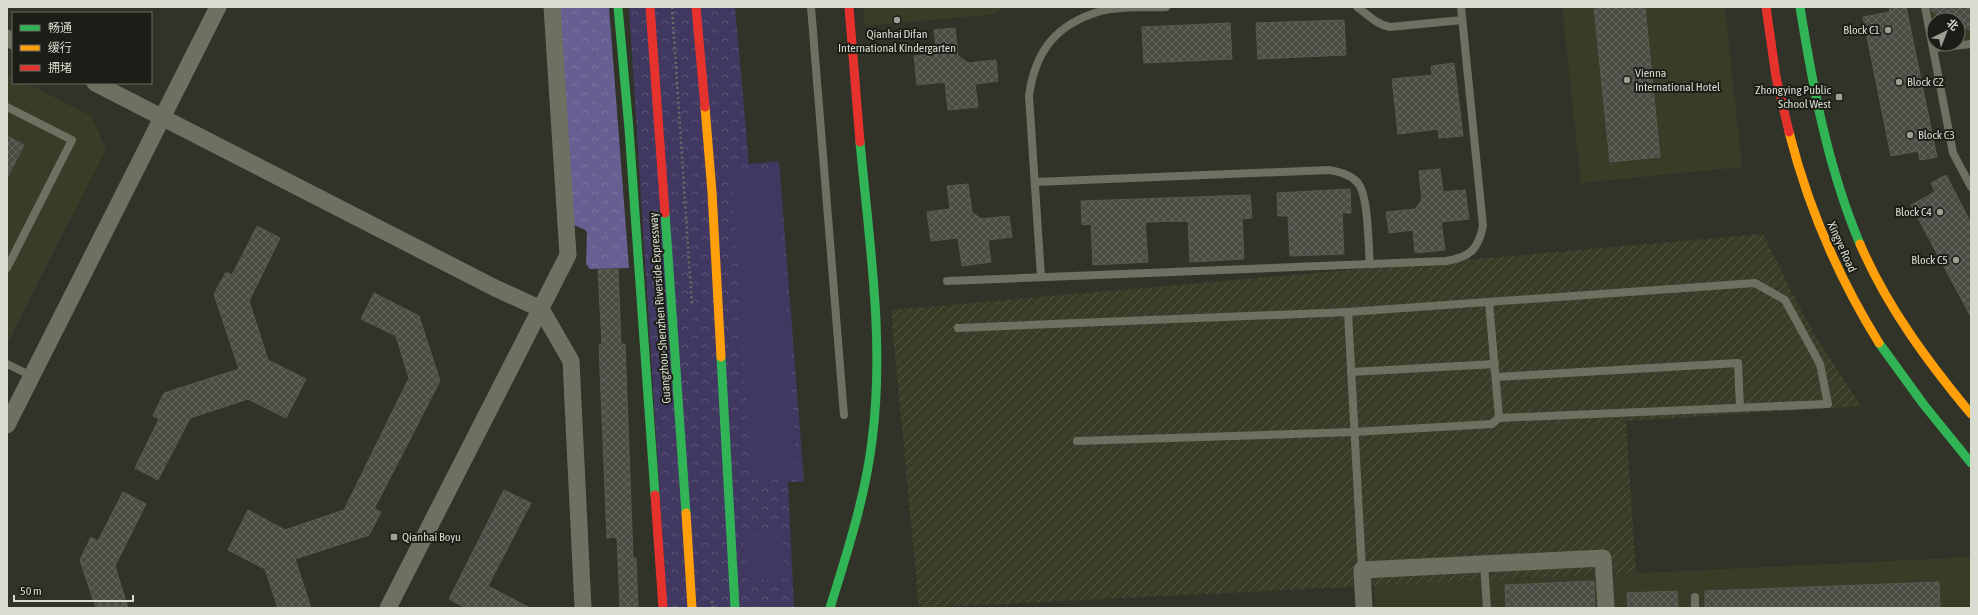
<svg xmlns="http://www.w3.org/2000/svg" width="1978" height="615" font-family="'Asap Condensed','Noto Sans SC',sans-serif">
<defs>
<pattern id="industrial-furrows" width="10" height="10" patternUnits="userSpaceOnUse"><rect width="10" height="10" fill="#383d27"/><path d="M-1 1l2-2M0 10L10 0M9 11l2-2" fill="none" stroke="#545845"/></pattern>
<pattern id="forest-crowns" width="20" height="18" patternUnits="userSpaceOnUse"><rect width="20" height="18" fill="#675e91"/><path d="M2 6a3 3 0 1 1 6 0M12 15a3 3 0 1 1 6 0" fill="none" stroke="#7c749f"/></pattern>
<pattern id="park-crowns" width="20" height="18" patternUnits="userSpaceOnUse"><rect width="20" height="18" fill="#413862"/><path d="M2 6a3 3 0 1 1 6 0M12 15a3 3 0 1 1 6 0" fill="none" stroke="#5c5477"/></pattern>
<pattern id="building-cross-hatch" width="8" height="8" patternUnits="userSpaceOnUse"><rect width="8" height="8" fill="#4b4d45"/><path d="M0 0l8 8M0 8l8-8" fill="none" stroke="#64665f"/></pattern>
</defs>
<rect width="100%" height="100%" fill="#313329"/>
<g fill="#383d27">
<polygon points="863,7 1002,7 996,14 865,26"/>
<polygon points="1562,7 1725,7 1742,167 1581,183"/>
<polygon points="1928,7 1971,7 1971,42 1958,43 1958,20 1934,20 1934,35"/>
<polygon points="7,73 13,76 13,83 26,83 91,116 106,149 7,344"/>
<polygon points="1971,557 1971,608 1375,608 1374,586"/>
</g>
<polygon fill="url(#industrial-furrows)" points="1763,234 1798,305 1818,340 1861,406 1626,421 1636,573 919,608 891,310"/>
<path fill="url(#forest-crowns)" d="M557 7H609L629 268 590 269 586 264 587 232C582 227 576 227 571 223Z"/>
<polygon fill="url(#park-crowns)" points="629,7 735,7 749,164 779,161 804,482 788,482 794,608 667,608"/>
<g fill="#413862">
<polygon points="778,170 797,475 751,477 732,172"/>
<polygon points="782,533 785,579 747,581 744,535"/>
<polygon points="786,605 786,608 748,608 748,607"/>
</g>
<g fill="url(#building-cross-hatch)" stroke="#585a52">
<polygon points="1594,7 1645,7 1660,157 1610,162"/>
<polygon points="1889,7 1906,7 1937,157 1920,160 1918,151 1891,156 1863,17 1890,12"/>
<polygon points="1931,7 1971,7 1971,30 1958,26 1958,20 1945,20 1931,10"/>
<polygon points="1344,20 1346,55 1258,59 1256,23"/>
<polygon points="1230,23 1232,59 1144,63 1142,27"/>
<polygon points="955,28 958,56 968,63 996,60 998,81 975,84 978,107 948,110 945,82 917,85 914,56 937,54 934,30"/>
<polygon points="1454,63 1463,136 1439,138 1438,129 1398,134 1392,79 1432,75 1431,66"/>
<polygon points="7,136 24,145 7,178"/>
<polygon points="1440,169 1443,192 1465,190 1469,219 1441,222 1445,250 1415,253 1413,230 1389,233 1386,212 1415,209 1422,200 1419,171"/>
<polygon points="1946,175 1971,223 1971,317 1911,205 1935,192 1931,183"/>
<polygon points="968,184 972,212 981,219 1009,216 1012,237 988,240 991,262 962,266 958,238 931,241 927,212 950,209 947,186"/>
<polygon points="1350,189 1351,213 1342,213 1344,254 1290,256 1288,216 1278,216 1277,193"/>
<polygon points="1250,195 1252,218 1242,219 1244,259 1190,262 1188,221 1145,222 1148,262 1093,265 1091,224 1082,225 1081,201"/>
<polygon points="257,226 280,238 249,301 268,360 306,379 286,418 248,399 190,418 158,480 135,468 159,419 153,416 164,393 239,369 214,294 226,272 232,275"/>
<polygon points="618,269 621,344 625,344 633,558 636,558 638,608 620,608 617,537 607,538 599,345 602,345 598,270"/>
<polygon points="374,293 419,316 440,381 374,509 381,512 369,535 295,559 311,608 278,608 265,569 228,550 248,510 285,530 344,510 409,378 396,336 361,319"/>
<polygon points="504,490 531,503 488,586 530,608 466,608 449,599"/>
<polygon points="123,492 146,504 115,566 128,608 96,608 80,560 91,537 98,541"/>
<polygon points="1594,581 1595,608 1506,608 1505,585"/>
<polygon points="1939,582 1940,608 1705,608 1705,591"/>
<polygon points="1677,591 1678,608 1628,608 1627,593"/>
</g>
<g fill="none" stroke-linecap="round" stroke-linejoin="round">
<g stroke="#6a6d61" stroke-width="2.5" stroke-dasharray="2 3" stroke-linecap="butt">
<polyline points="672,7 692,306"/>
<polyline points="712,601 713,608"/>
</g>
<g stroke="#6d7162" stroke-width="8">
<polyline points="811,7 844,415"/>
<path d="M1357 7C1369 15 1375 24 1390 27L1462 20"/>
<polyline points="1925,7 1953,153 1971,187"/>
<polyline points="1934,48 1971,44"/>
<polyline points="7,107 72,140 7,268"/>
<path d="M1035 182 1329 170C1339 172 1350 174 1357 182 1369 194 1368 246 1370 264"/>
<path d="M1041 277 1029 96C1035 51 1056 24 1101 11 1122 5 1145 8 1166 7"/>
<path d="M947 281 1446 261C1470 257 1478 250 1483 226L1461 7"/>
<polyline points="1489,302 1499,418"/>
<polyline points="1348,312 1362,570"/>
<polyline points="958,328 1348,312 1755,283 1785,300 1820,364 1828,404 1499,418 1492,424 1354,432 1077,441"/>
<polyline points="7,364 32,376"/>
<polyline points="1351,372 1495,364"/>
<polyline points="1496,377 1738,363 1740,407"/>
<polyline points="1484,563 1487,608"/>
<polyline points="1695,597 1695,608"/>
</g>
<g stroke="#6d7162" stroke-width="17">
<polyline points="7,38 13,41"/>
<polyline points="95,83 495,288 541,309 571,361 583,608"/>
<polyline points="7,425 218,7"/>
<polyline points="388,608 568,255 552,7"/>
<polyline points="1364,608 1362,570 1603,558 1606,608"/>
</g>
<g stroke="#30b455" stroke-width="9">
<polyline points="618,7 629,129 655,495"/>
<path d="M1800 7C1813 88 1828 168 1860 244"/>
<polyline points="665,213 686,513"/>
<polyline points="1879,343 1924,405 1971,463"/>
<polyline points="721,357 735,608"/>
<path d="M830 608C847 553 865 498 872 441 885 342 869 241 860 142"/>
</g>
<g stroke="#ff9f0a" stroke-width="9">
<polyline points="705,107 712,192 721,357"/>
<path d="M1789 132C1808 207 1838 277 1879 343"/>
<path d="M1860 244C1887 307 1928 362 1971 414"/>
<polyline points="686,513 692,608"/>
</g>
<g stroke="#e5322d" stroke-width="9">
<polyline points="650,7 665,213"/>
<polyline points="696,7 705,107"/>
<polyline points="849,7 860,142"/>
<polyline points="1766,7 1776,77 1789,132"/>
<polyline points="655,495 663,608"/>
</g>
</g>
<g fill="#9ea096" stroke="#1b1e16" stroke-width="1.5">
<circle cx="897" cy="20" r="4"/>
<circle cx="1888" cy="30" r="4"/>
<circle cx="1627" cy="80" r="4"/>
<circle cx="1899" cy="82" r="4"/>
<rect x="1835" y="93" width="8" height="8" rx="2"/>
<circle cx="1910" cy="135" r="4"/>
<circle cx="1940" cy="212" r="4"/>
<circle cx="1956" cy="260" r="4"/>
<rect x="390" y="533" width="8" height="8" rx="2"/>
</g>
<g text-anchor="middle" stroke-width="4" stroke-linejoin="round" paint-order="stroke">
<g font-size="12" fill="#d8dbd0" stroke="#1b1e16" text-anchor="end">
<text x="1880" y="34">Block C1</text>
<text x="897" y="38" text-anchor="middle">Qianhai Difan<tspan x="897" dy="14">International Kindergarten</tspan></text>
<text x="1635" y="77" text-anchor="start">Vienna<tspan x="1635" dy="14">International Hotel</tspan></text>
<text x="1907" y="86" text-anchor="start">Block C2</text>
<text x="1831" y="94">Zhongying Public<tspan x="1831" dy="14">School West</tspan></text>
<text x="1918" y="139" text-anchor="start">Block C3</text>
<text x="1932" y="216">Block C4</text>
<text x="1948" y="264">Block C5</text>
<text x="402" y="541" text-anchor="start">Qianhai Boyu</text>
</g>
<g font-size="12" fill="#d8dbd0" stroke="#1b1e16">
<text transform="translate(1842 247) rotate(66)" y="4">Xingye Road</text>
<text transform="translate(660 308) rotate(-94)" y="4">Guangzhou-Shenzhen Riverside Expressway</text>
</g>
</g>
<rect width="1978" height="615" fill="none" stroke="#d8dbd0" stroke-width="16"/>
<rect x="12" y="12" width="140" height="72" fill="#1b1e16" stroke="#676a60"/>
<rect x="20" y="25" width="20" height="6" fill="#30b455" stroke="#676a60"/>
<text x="48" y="32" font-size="12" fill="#d8dbd0">畅通</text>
<rect x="20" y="45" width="20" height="6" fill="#ff9f0a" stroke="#676a60"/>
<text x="48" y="52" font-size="12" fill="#d8dbd0">缓行</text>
<rect x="20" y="65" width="20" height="6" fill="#e5322d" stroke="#676a60"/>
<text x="48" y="72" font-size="12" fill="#d8dbd0">拥堵</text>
<g transform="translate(1946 32) rotate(43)"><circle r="19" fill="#1b1e16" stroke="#676a60"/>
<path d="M0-3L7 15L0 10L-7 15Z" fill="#9ea096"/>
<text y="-6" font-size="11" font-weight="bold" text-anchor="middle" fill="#d8dbd0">北</text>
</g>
<path d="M14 595v6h119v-6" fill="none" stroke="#d8dbd0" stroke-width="2"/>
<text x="20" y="595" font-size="12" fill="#d8dbd0" stroke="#1b1e16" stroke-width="3" paint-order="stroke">50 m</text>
</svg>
